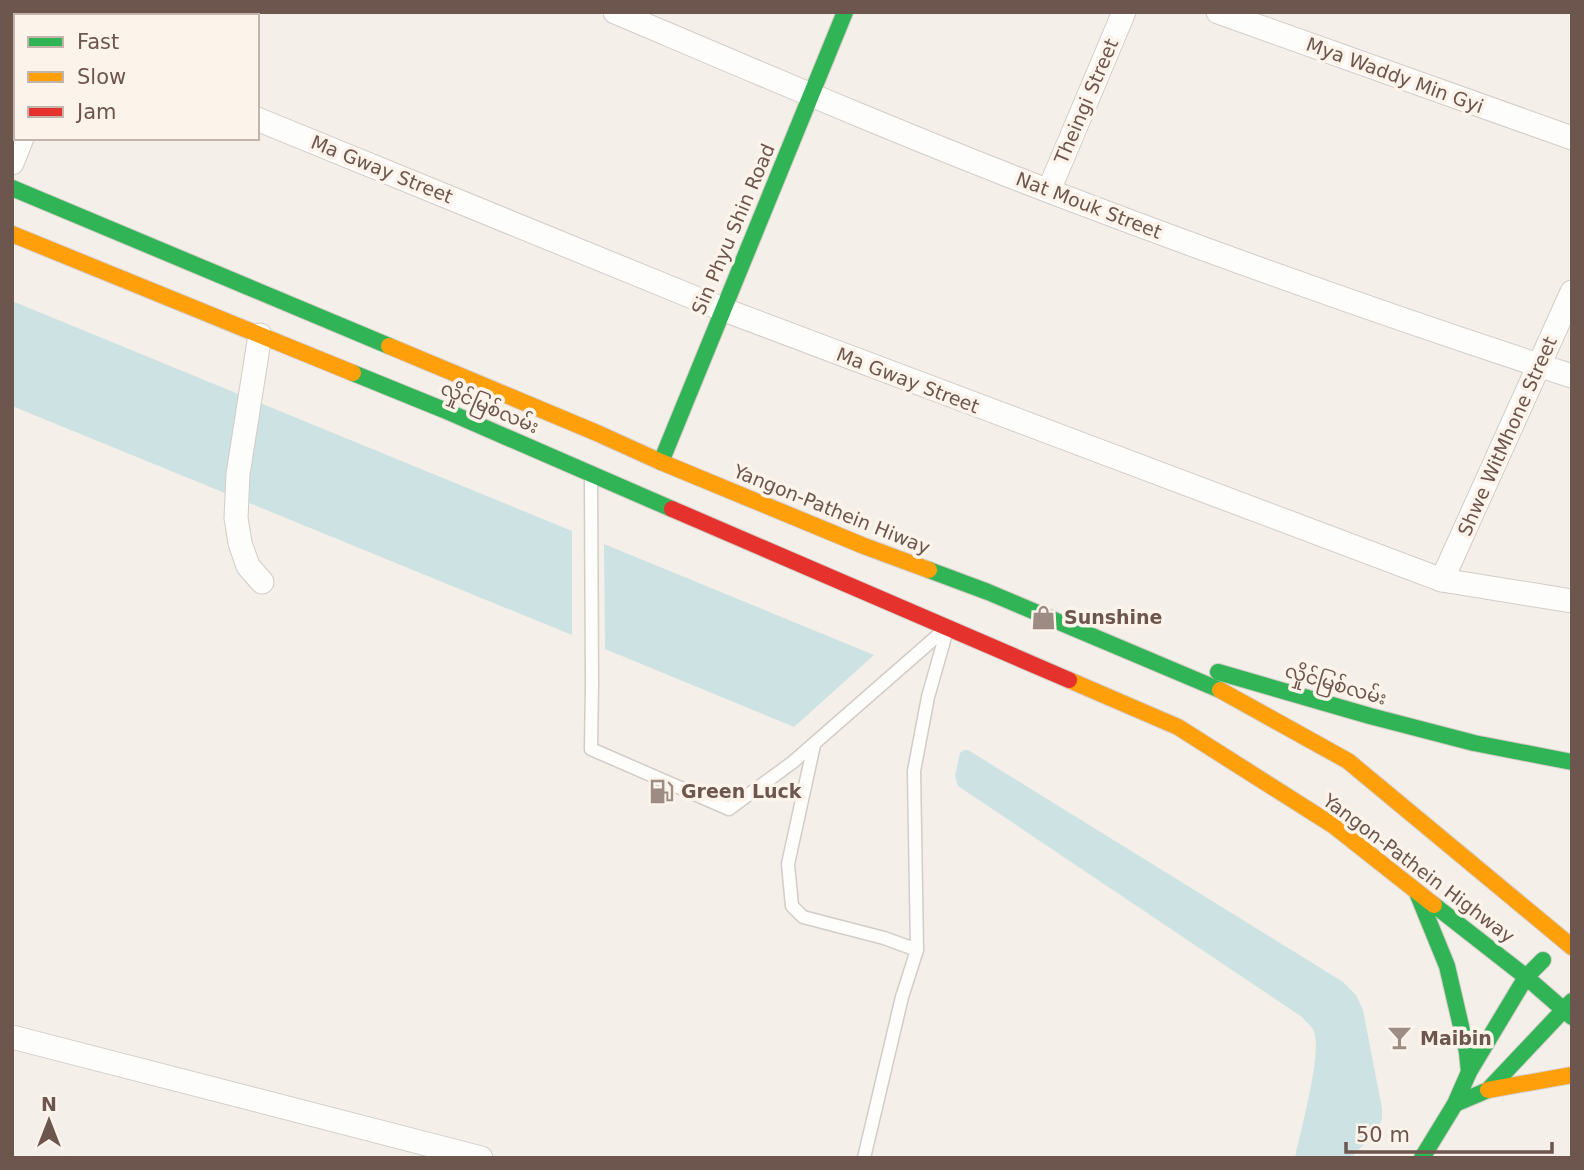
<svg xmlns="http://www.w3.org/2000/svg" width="1584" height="1170" font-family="'DejaVu Sans','Noto Sans Myanmar',sans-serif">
<rect width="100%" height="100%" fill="#f4efe9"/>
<g fill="#cde2e2">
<polygon points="12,301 572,531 572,635 12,406"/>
<polygon points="604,544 874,655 794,727 605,649"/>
<path d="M964 750H968L1343 982 1356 995 1363 1010 1382 1108V1119L1377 1130 1351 1158H1295C1300 1132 1324 1049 1313 1029 1310 1025 1305 1021 1302 1017L958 786 955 776 960 753Z"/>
</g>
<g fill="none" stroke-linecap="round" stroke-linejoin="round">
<defs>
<g id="lane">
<polyline points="591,477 592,684 591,749 729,809 793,762 944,630"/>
<polyline points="814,745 788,864 792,906 803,917 884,938 917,950 902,997 864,1158"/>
<polyline points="917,950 914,771 928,697 947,630"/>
</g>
<g id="street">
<path d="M615 12C759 73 903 135 1049 191 1222 257 1396 319 1572 376"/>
<polyline points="1218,12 1572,138"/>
<polyline points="73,16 75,12"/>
<polyline points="12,19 16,20"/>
<polyline points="257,119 722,309 1442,580 1572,601"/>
<polyline points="12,163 22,138"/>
<polyline points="1049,190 1124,12"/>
<polyline points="260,335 238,474 236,518 240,543 248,566 262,582"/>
<polyline points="1442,580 1572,292"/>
<polyline points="12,1037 481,1158"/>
</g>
<g id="fast">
<polyline points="12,188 389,346"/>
<polyline points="353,373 444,410 672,509"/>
<polyline points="661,462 845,12"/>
<polyline points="929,570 988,592 1220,690"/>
<polyline points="1218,672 1370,716 1474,743 1572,762"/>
<polyline points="1418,895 1447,966 1467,1052 1469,1072"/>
<polyline points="1434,905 1526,977 1572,1017"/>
<polyline points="1455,1104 1488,1090 1572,1001"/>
<polyline points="1422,1158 1455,1104 1469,1072 1526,977 1543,960"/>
</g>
<g id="slow">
<polyline points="12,234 353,373"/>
<polyline points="389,346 597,433 661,462 864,546 929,570"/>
<polyline points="1069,680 1178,727 1334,826 1434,905"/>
<polyline points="1220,690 1348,761 1572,947"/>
<polyline points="1488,1090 1572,1075"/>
</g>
<polyline id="jam" points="672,509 1069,680"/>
</defs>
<use href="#lane" stroke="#d3ccc7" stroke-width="15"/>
<use href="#street" stroke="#d3ccc7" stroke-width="25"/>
<use href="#fast" stroke="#d3cbc6" stroke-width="18"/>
<use href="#slow" stroke="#d3cbc6" stroke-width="18"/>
<use href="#jam" stroke="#d3cbc6" stroke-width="18"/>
<use href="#lane" stroke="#fdfdfc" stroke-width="12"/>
<use href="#street" stroke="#fdfdfc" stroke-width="23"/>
<use href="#fast" stroke="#30b455" stroke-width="16"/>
<use href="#slow" stroke="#ff9f0a" stroke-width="16"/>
<use href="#jam" stroke="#e5322d" stroke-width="16"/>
</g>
<defs>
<symbol id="shop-bare" viewBox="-9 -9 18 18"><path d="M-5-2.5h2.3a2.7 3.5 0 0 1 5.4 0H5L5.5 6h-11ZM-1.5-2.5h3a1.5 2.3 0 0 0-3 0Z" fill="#9c8c84" stroke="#fcf3ea" stroke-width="2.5" paint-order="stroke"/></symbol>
<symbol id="fuel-bare" viewBox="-9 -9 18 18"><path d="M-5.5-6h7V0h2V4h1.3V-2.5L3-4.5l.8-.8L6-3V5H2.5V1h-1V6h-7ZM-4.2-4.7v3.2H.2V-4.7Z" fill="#9c8c84" stroke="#fcf3ea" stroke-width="2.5" paint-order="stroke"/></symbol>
<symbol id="bar-bare" viewBox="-9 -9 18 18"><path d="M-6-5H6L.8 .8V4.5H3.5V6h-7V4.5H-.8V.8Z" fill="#9c8c84" stroke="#fcf3ea" stroke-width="2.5" paint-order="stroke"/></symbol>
</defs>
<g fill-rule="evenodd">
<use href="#shop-bare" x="1026" y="600" width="35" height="35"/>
<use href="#fuel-bare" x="644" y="774" width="35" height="35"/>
<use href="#bar-bare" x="1382" y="1020" width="35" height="35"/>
</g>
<g text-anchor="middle" stroke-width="7" stroke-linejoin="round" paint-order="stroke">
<g font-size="19" fill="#6d564d" stroke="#fcf3ea">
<text transform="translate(1395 75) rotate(20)" y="7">Mya Waddy Min Gyi</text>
<text transform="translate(1086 101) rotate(-67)" y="7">Theingi Street</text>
<text transform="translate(382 169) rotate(22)" y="7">Ma Gway Street</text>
<text transform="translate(1089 205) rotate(21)" y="7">Nat Mouk Street</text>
<text transform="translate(733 229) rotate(-67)" y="7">Sin Phyu Shin Road</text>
<text transform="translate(908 380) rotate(21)" y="7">Ma Gway Street</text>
<text transform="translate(490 407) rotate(23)" y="7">လှိုင်မြစ်လမ်း</text>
<text transform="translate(1507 436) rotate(-66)" y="7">Shwe WitMhone Street</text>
<text transform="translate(832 509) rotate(22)" y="7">Yangon-Pathein Hiway</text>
<text transform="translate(1336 684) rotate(16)" y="7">လှိုင်မြစ်လမ်း</text>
<text transform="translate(1419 868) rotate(37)" y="7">Yangon-Pathein Highway</text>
</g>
<g font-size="19" font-weight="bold" fill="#6d564d" stroke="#fcf3ea" text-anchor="start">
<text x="1064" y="624">Sunshine</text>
<text x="681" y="798">Green Luck</text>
<text x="1420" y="1045">Maibin</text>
</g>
</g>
<rect width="1584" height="1170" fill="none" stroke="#6d564d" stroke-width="28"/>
<rect x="14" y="14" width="245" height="126" fill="#fcf3ea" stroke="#c3b4ab" stroke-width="2"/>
<rect x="28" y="37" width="35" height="10" fill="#30b455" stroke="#c3b4ab" stroke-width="2"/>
<text x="77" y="49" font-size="21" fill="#6d564d">Fast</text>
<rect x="28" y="72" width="35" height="10" fill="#ff9f0a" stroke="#c3b4ab" stroke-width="2"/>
<text x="77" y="84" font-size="21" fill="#6d564d">Slow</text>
<rect x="28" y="107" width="35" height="10" fill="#e5322d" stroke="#c3b4ab" stroke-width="2"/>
<text x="77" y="119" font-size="21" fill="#6d564d">Jam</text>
<g transform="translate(49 1121)" stroke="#fcf3ea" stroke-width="5" paint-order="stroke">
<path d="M0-5L12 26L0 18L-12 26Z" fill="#6d564d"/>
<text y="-10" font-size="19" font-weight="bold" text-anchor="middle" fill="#6d564d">N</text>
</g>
<path d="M1346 1142v10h206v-10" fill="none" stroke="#6d564d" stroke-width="3.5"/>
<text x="1356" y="1142" font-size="21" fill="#6d564d" stroke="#fcf3ea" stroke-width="5" paint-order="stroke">50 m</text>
</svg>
